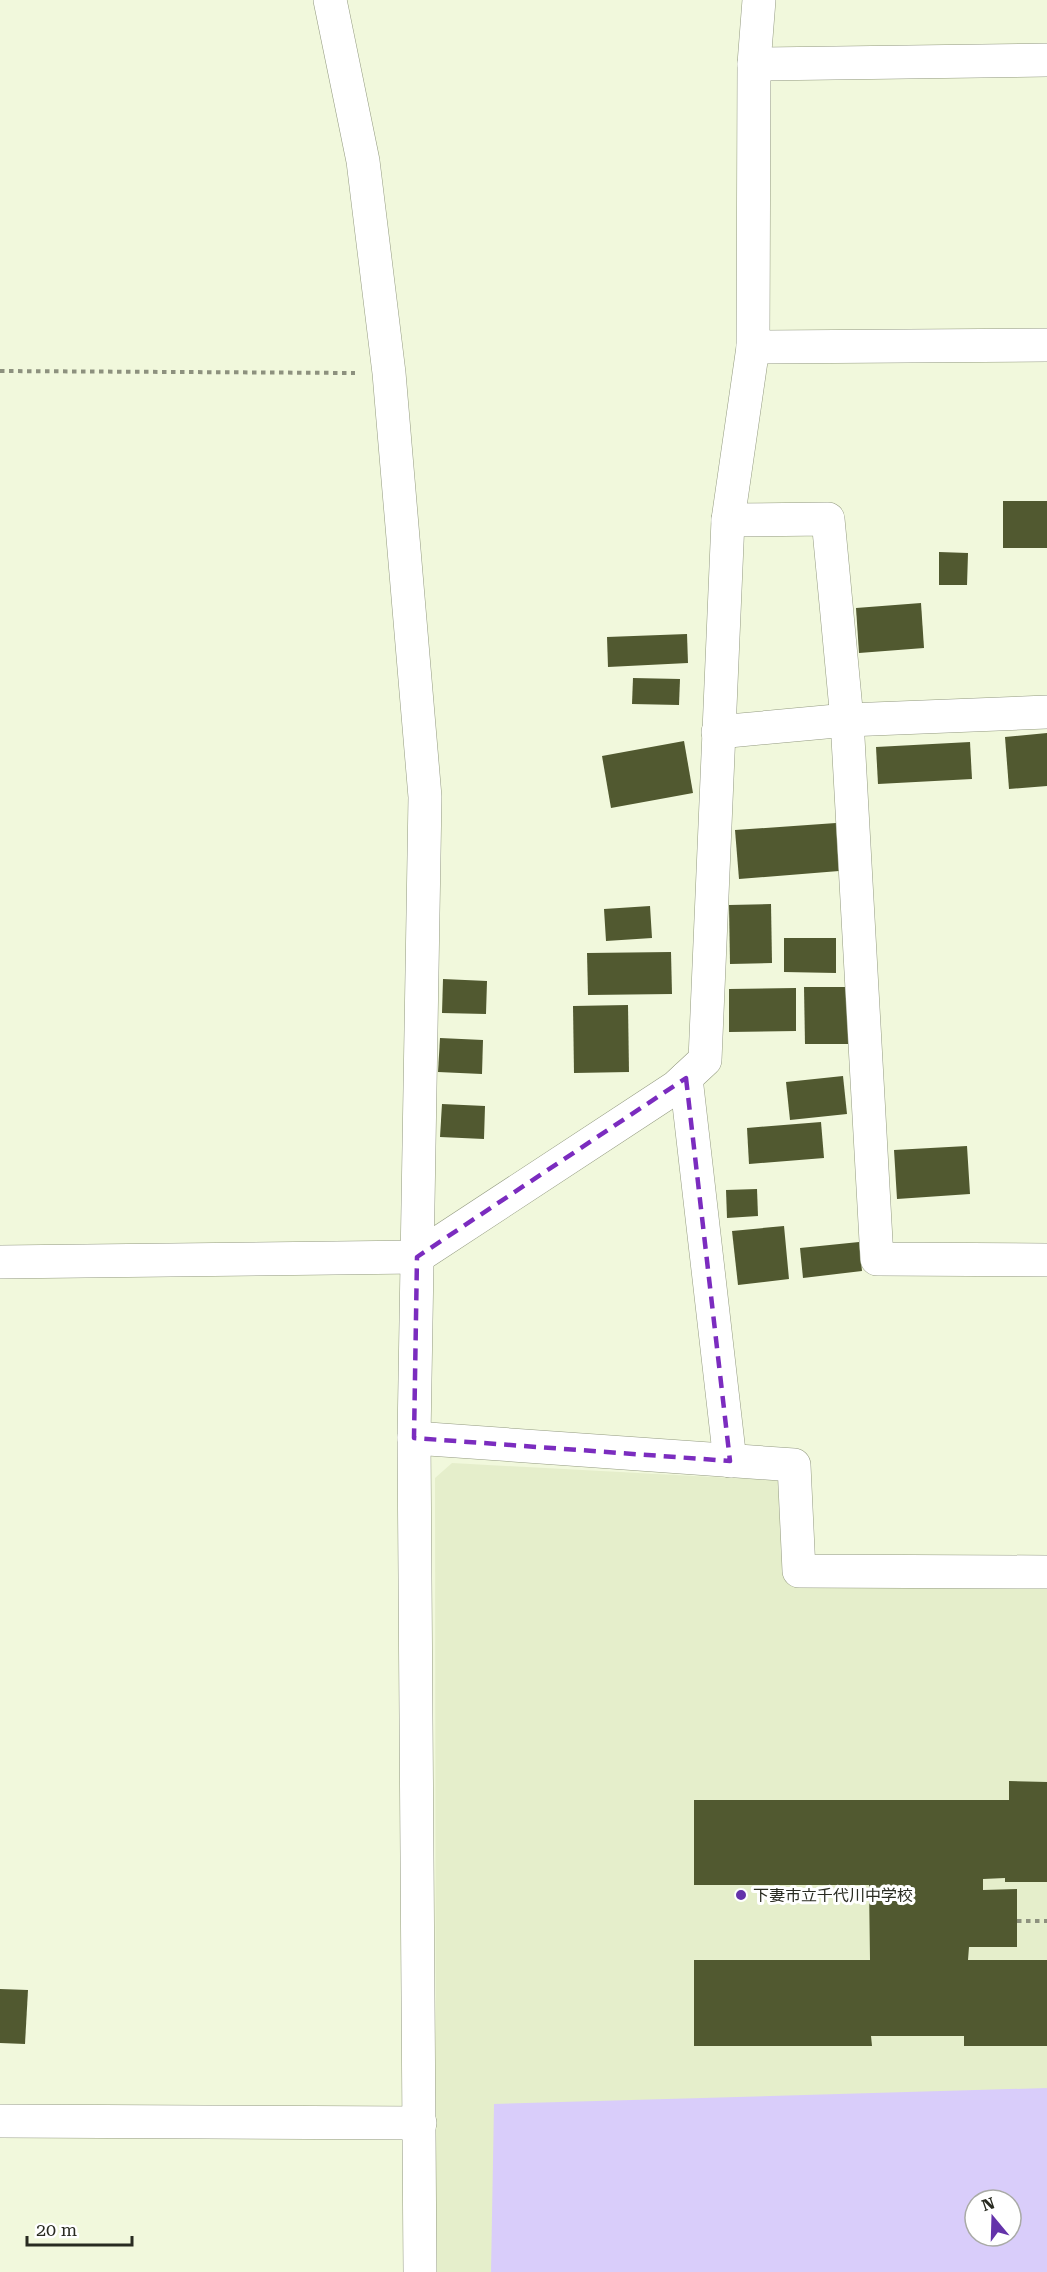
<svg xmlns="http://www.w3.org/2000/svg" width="1047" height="2272" font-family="'Roboto Serif','Noto Sans JP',serif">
<rect width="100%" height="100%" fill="#f1f8dc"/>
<path fill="#e5eecb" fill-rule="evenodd" d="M452 1463 785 1481 787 1583 1047 1589V2272H436L435 1478ZM975 2200H1011V2236H975Z"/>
<path fill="#d9cdfa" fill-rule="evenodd" d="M1047 2088V2272H491L494 2104ZM975 2200H1011V2236H975Z"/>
<g fill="#515930">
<rect x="1003" y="501" width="44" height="47"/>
<polygon points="939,552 968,553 967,585 939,585"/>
<polygon points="921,603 924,648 859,653 856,608"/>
<polygon points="687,634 688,663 608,667 607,637"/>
<polygon points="633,678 680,679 679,705 632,704"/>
<polygon points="1047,733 1047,786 1009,789 1005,737"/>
<polygon points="684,741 693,793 611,808 602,756"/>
<polygon points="970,742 972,779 878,784 876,747"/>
<polygon points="836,823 839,871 739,879 735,830"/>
<polygon points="771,904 772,963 730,964 729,905"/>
<polygon points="650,906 652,938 606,941 604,909"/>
<polygon points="784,938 836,938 836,973 784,972"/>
<polygon points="671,952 672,994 588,995 587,953"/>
<polygon points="443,979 487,981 486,1014 442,1013"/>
<polygon points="804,987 849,987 849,1044 805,1044"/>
<polygon points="796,988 796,1031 729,1032 729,989"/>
<polygon points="628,1005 629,1072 574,1073 573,1006"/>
<polygon points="440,1038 483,1040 482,1074 438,1072"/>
<polygon points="843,1076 847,1114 790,1120 786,1082"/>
<polygon points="442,1104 485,1106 484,1139 440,1137"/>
<polygon points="821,1122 824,1158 749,1164 747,1128"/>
<polygon points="967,1146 970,1194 897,1199 894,1150"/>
<polygon points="757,1189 758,1216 727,1218 726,1190"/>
<polygon points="784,1226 789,1279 738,1285 732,1231"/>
<polygon points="859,1242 862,1271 803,1278 800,1248"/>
<polygon points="1009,1781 1047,1782 1047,1882 1005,1882 1005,1878 983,1879 983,1890 1017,1889 1017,1947 969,1947 968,1960 1047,1960 1047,2046 964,2046 964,2036 871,2036 872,2046 694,2046 694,1960 870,1960 869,1885 694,1885 694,1800 1009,1800"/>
<polygon points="0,1989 28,1990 25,2044 0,2043"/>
</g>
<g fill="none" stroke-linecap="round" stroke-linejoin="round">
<defs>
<g id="minor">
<polyline points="330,0 363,161 389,373 425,797 414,1438 420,2272"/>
<polyline points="754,64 1047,60"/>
<polyline points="753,347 1047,345"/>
<polyline points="728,520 828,519 847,720 877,1259 1047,1260"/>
<polyline points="686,1078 730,1461"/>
<polyline points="0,1262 417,1257 676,1087 705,1060 728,520 753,347 754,64 759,0"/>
<polyline points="414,1438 794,1465 799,1571 1047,1572"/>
</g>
<g id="tertiary">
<polyline points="718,732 847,720 1047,712"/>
<polyline points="0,2121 420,2123"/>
</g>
</defs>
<use href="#minor" stroke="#939a80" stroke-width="34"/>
<use href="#tertiary" stroke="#939a80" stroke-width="34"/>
<g stroke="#8d917e" stroke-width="4" stroke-dasharray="4.5 4.5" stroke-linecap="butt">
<polyline points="0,371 355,373"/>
<polyline points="1017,1921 1047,1921"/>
</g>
<use href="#minor" stroke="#fff" stroke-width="33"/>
<use href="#tertiary" stroke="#fff" stroke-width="33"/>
</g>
<path fill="none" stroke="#7b2cbf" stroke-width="4.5" stroke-dasharray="12 8" stroke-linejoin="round" d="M686 1078 730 1461 414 1438 417 1257Z"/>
<circle fill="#6433aa" stroke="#fff" stroke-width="2" cx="741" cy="1895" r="6"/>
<g text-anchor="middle" stroke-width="6" stroke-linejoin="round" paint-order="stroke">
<g font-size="16" fill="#292b21" stroke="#fff" text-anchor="start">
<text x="753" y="1901">下妻市立千代川中学校</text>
</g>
</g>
<g transform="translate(993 2218) rotate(341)"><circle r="28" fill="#ffffff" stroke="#a9aaa6" stroke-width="1.5"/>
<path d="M0-4.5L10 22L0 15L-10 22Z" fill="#6433aa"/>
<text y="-9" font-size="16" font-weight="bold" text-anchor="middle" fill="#292b21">N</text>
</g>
<path d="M27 2236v9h105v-9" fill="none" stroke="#292b21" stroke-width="3"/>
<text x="36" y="2236" font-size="18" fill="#292b21" stroke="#ffffff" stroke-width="4.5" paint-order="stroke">20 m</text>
</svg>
